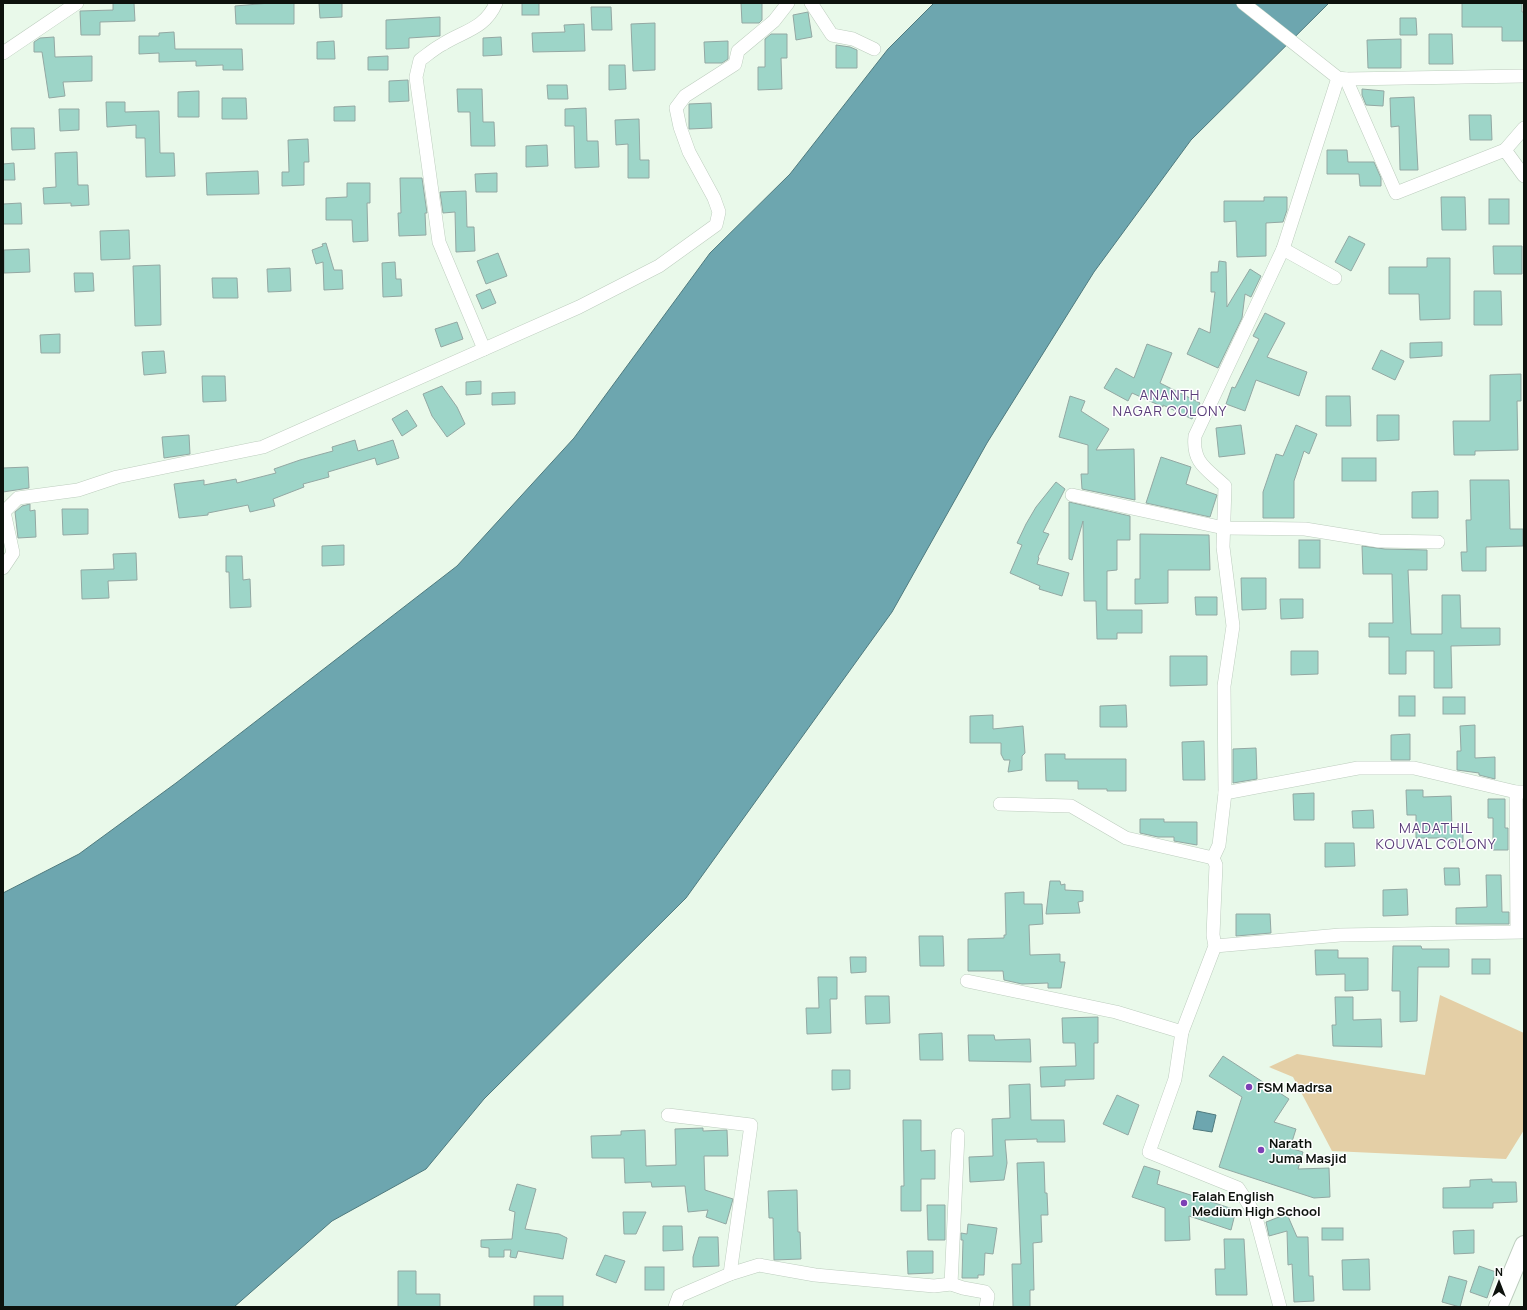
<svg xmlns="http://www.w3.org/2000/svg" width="1527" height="1310" font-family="Manrope,sans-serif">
<rect width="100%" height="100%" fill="#e9f9ea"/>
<polygon fill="#e4cfa6" points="1440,995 1524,1033 1524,1130 1506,1159 1332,1151 1293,1077 1269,1067 1297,1054 1425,1075"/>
<g fill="#6da6af" stroke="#507a7e">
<polygon points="934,3 1329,3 1191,140 1094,272 987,443 892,612 686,898 484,1099 426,1169 332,1221 234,1307 3,1307 3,893 79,854 176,783 457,566 574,438 710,253 790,174 888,49"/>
<polygon points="1197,1111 1216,1115 1212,1132 1193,1129"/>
</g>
<g fill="#9dd5c8" stroke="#93a8a3">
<polygon points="113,3 134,3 135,21 100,22 100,35 81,35 80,11 113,10"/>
<polygon points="270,3 294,3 294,24 236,24 235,6"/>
<polygon points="319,3 342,3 342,17 320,18"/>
<rect x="522" y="3" width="17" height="12"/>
<polygon points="741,3 762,3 762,20 759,23 742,23"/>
<polygon points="1462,3 1522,3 1522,12 1524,12 1524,41 1502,41 1502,27 1462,27"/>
<polygon points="591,7 611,7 612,30 592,30"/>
<polygon points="808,12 812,37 796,40 793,15"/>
<polygon points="440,17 440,36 409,38 409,48 386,49 386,20"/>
<polygon points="1400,18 1416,18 1417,35 1400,35"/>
<polygon points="655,23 655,70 633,71 631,24"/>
<polygon points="584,24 585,51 533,52 532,33 565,32 564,25"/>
<polygon points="174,32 175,49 242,49 243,70 223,70 223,65 196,66 196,61 159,62 159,53 139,54 139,36 159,36 159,33"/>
<polygon points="771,34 787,34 787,58 781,58 782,89 758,90 758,67 765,67 765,39"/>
<polygon points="1429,34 1452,34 1453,64 1429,64"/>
<polygon points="54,37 55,57 92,56 92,81 63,82 65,96 49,98 42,52 34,52 34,42 40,38"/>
<polygon points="501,37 502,55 483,56 483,38"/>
<polygon points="1401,39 1401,68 1368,68 1367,40"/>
<polygon points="334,41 335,59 317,59 317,42"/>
<polygon points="728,41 728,59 722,63 705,63 704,42"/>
<polygon points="836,45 850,47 857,50 857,68 836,68"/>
<polygon points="388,56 388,70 368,70 368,57"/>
<polygon points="609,65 625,65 626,89 609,90"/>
<polygon points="408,80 409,101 389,102 389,81"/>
<polygon points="547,85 567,85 568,99 548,99"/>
<polygon points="457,89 482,89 483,122 494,122 495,146 471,146 470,112 458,112"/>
<polygon points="1362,89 1384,91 1383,106 1366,105 1362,95"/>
<polygon points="199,91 199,117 178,117 178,92"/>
<polygon points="1414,97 1418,170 1400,170 1399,126 1391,127 1390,98"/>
<polygon points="222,98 246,98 247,119 222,119"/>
<polygon points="106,102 125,102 125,112 159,111 160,153 174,153 175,176 146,177 145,138 136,138 136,125 107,127"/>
<polygon points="711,103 712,128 689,129 689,104"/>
<polygon points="355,106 355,121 334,121 334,107"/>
<polygon points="586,108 587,141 598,141 599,167 575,168 574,126 565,126 565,109"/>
<polygon points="59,109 79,109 79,130 60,131"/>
<polygon points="1469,115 1491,115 1492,140 1470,140"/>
<polygon points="639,119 640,160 649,160 649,178 628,178 628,144 616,145 615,120"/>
<polygon points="11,128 34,128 35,149 12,150"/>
<polygon points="308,139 309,162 304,162 304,185 282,186 282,172 289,172 288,140"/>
<polygon points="547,145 548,166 526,167 526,146"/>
<polygon points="1327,150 1347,150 1348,162 1374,162 1381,178 1381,186 1360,186 1359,174 1327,174"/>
<polygon points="77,152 78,185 88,185 89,205 71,206 71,203 44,204 43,188 56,187 55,153"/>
<polygon points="14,163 15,180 3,180 3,164"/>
<polygon points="258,171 259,194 207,195 206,173"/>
<polygon points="497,173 497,192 476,192 475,174"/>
<polygon points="400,178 422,178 427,213 425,213 426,235 399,236 398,213 401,213"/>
<polygon points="347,183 370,183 370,203 367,203 368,241 353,242 352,220 326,220 326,198 347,197"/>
<polygon points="466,191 467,227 474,227 475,251 456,252 455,212 443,213 440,192"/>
<polygon points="1264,197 1287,197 1287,210 1283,222 1266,223 1266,256 1237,257 1236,221 1224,222 1224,201 1264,201"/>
<polygon points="1441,197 1465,197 1466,230 1442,230"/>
<rect x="1489" y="199" width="20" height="25"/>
<polygon points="21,203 22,224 3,224 3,204"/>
<polygon points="129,230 130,259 101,260 100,231"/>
<polygon points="1349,236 1365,244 1351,271 1335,262"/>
<polygon points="326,243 334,270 342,270 343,289 324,290 323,262 316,264 312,250 323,246 322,244"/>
<polygon points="1493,246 1522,246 1522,274 1494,274"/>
<polygon points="29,249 30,272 4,273 4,250"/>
<polygon points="498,253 507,276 486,284 477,261"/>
<polygon points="1427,258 1450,258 1450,319 1420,320 1419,294 1389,294 1389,267 1427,267"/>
<polygon points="1219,261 1226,262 1227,307 1250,269 1261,276 1251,297 1245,294 1242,318 1218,368 1187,354 1199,328 1210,333 1215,292 1211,292 1211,272 1218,272"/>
<polygon points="395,262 396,279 401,279 402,296 383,297 382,263"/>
<polygon points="160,265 161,325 135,326 133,266"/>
<polygon points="290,268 291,291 268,292 267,269"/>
<polygon points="74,273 93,273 94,291 75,292"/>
<polygon points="212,278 237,278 238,298 213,298"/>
<polygon points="490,289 496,303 482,309 476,295"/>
<polygon points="1474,291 1501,291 1502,325 1474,325"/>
<polygon points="1265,313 1285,323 1267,357 1307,372 1299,396 1256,380 1245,411 1226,404 1232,387 1235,388 1259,339 1253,336"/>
<polygon points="457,322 463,339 441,347 435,329"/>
<polygon points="60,334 60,353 41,353 40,335"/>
<polygon points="1442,342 1442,356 1410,358 1410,343"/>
<polygon points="1147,344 1172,353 1160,383 1200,403 1192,419 1163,405 1163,407 1132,393 1128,401 1104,388 1116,368 1134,378"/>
<polygon points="1381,350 1404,361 1395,380 1372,369"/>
<polygon points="164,351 166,373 144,375 142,352"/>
<polygon points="1521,374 1521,401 1517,401 1518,450 1475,451 1475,455 1454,455 1453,421 1490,421 1490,375"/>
<polygon points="202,376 225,376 226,401 203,402"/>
<polygon points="481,381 481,394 466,395 466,382"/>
<polygon points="442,386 457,407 465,424 447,437 432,416 423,394"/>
<polygon points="515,392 515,404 492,405 492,393"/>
<polygon points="1070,396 1085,401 1081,411 1109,429 1096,450 1134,449 1135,500 1082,489 1081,474 1088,474 1088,445 1059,437"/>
<polygon points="1326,396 1350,396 1351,426 1326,426"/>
<polygon points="407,410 417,426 402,436 392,419"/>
<polygon points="1377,415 1399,415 1399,440 1377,441"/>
<polygon points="1241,425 1245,454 1219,457 1216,428"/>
<polygon points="1296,425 1317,434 1309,454 1304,451 1294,481 1294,518 1263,518 1263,492 1276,454 1283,456"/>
<polygon points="189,435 190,454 164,458 162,437"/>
<polygon points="355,440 358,451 393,440 399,458 377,465 375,458 328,472 329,477 303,484 304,487 273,499 275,506 250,512 248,505 208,513 208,515 179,518 174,484 204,480 204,485 236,479 237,483 276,473 274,469 300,460 333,451 332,447"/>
<polygon points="1161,457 1191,467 1186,484 1217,495 1210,517 1146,503"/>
<rect x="1342" y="458" width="34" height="23"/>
<polygon points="28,467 29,488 3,492 3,468"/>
<polygon points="1470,480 1509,480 1510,529 1523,529 1523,546 1486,547 1486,571 1462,571 1461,552 1467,552 1466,520 1471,520"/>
<polygon points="1056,482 1065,489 1043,532 1049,534 1038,557 1039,558 1037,564 1069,573 1062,596 1039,589 1040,586 1010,573 1022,545 1017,543 1026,524 1036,507"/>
<polygon points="1438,491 1438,518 1412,518 1412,492"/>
<polygon points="1069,502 1130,516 1130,540 1117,540 1117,570 1107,571 1107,610 1142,610 1142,633 1117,633 1117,639 1097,639 1096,601 1084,601 1083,521 1072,560 1069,559"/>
<polygon points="30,504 30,511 35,510 36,537 18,538 15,512 22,506"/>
<polygon points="62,509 88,509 88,534 63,535"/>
<polygon points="1140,534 1209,535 1210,570 1168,570 1168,603 1135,604 1135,579 1140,579"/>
<rect x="1299" y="540" width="21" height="28"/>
<polygon points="344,545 344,565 322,566 322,546"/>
<polygon points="1362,546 1385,549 1427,550 1427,570 1408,570 1411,634 1442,634 1442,595 1460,595 1461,628 1500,628 1500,645 1451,646 1452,688 1434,688 1434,651 1406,651 1406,674 1389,674 1389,637 1369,637 1369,623 1393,623 1392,574 1363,574"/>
<polygon points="136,553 137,580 108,581 109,598 82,599 81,570 114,569 113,554"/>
<polygon points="226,556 242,556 243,580 250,579 251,607 230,608 229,572 226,572"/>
<polygon points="1241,578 1266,578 1266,609 1242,610"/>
<polygon points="1195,597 1217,597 1217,615 1196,615"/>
<polygon points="1280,599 1303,599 1303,618 1281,619"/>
<polygon points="1291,651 1318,651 1318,674 1291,675"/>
<polygon points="1170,656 1207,656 1207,685 1170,686"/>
<rect x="1399" y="696" width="16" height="20"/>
<rect x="1443" y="697" width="22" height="17"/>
<polygon points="1126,705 1127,727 1100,727 1100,706"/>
<polygon points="993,715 993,729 1023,726 1025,753 1022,756 1022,770 1008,772 1010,760 1004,760 1001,754 1001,743 970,743 970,716"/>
<polygon points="1475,725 1475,758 1495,757 1495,779 1479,775 1479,773 1457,770 1457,751 1461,751 1460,726"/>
<polygon points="1410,734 1410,760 1391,760 1391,735"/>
<polygon points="1204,741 1205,780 1183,780 1182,742"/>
<polygon points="1256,748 1257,779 1233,783 1233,749"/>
<polygon points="1045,754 1065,754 1065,759 1126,759 1126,791 1107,791 1107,789 1078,789 1078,781 1046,781"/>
<polygon points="1406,790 1423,790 1423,797 1451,796 1452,828 1463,827 1463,842 1446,843 1446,838 1416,838 1416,815 1407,815"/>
<polygon points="1314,793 1314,820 1294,820 1293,794"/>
<polygon points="1488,799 1505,799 1505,828 1508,828 1508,850 1493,850 1493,818 1488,818"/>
<polygon points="1373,810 1374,828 1353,828 1352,811"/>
<polygon points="1140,819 1164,819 1164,822 1197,822 1197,845 1174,841 1174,837 1158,837 1140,833"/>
<polygon points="1325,843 1354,843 1355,866 1325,867"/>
<polygon points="1444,868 1459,868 1460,885 1445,885"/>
<polygon points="1486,875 1501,875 1502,912 1509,912 1509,924 1456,924 1456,908 1487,907"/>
<polygon points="1050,881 1060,881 1061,885 1065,884 1065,890 1083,891 1083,901 1078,902 1080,913 1046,914"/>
<polygon points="1407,889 1408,915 1383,916 1383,890"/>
<polygon points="1024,892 1024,904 1042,904 1043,924 1029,925 1030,955 1060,954 1060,962 1065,962 1061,988 1048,988 1048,983 1022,984 1004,980 1003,971 968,971 968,939 1004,938 1004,935 1006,935 1005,893"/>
<polygon points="1236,914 1270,914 1271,933 1236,936"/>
<polygon points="919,936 943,936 944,966 920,966"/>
<polygon points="1393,946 1421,946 1422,949 1449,949 1449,967 1418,967 1417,1021 1400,1022 1400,991 1392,991"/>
<polygon points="1315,950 1338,950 1338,958 1368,958 1368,990 1345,991 1345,974 1316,975"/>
<polygon points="850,957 866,957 866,972 851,973"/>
<rect x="1472" y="959" width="18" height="15"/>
<polygon points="818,977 837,977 837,999 830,999 831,1033 807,1034 806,1008 819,1008"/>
<polygon points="865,996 889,996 890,1023 866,1024"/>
<polygon points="1335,997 1353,997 1353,1020 1381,1019 1382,1047 1333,1046 1332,1025 1336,1025"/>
<polygon points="1098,1017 1098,1043 1094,1043 1094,1079 1065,1080 1065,1086 1041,1087 1040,1067 1076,1066 1075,1043 1063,1043 1062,1018"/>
<polygon points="942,1033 943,1060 920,1060 919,1034"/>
<polygon points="968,1035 994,1035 995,1040 1030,1039 1031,1062 969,1061"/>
<polygon points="1223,1056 1289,1099 1274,1122 1296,1129 1290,1148 1303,1152 1298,1169 1329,1168 1330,1197 1314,1198 1219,1167 1242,1097 1209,1076"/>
<polygon points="832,1070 850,1070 850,1089 832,1090"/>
<polygon points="1030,1084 1031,1120 1064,1120 1065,1142 1037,1142 1037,1139 1005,1140 1007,1163 1004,1180 970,1182 969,1157 993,1156 992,1119 1010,1118 1009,1085"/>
<polygon points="1117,1095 1139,1105 1128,1135 1103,1124"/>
<polygon points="903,1120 921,1120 921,1151 935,1150 935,1179 921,1179 921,1211 901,1211 901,1186 904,1186"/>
<polygon points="703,1128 703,1131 727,1130 728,1156 704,1156 705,1190 733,1199 726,1224 706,1217 708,1210 688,1212 685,1186 652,1187 651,1182 625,1183 624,1158 592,1158 591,1136 621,1135 621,1131 645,1130 646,1166 676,1165 675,1129"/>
<polygon points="1044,1162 1045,1193 1047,1193 1048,1215 1041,1215 1042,1242 1033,1243 1034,1290 1030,1290 1030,1307 1013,1307 1012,1264 1021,1264 1017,1163"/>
<polygon points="1144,1166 1160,1171 1157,1184 1236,1210 1231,1230 1189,1216 1190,1240 1165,1241 1165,1208 1132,1197"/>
<polygon points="1492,1179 1492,1182 1516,1182 1517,1202 1493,1203 1493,1208 1443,1208 1443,1188 1470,1187 1470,1180"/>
<polygon points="517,1184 536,1189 525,1229 559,1234 567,1238 563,1259 518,1251 516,1258 510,1257 511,1250 504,1250 504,1257 489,1257 489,1248 481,1247 481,1240 512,1239 515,1212 509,1210"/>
<polygon points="797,1190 798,1232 800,1232 801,1259 774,1260 773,1218 769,1218 768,1191"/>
<polygon points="927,1205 945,1205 945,1240 928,1240"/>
<polygon points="623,1212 646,1212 636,1234 624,1234"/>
<polygon points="1287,1214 1297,1237 1308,1237 1309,1276 1313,1276 1314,1301 1294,1302 1292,1264 1288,1265 1287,1231 1269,1236 1266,1222"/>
<polygon points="968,1224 997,1228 993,1254 985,1253 984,1275 978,1275 978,1278 962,1278 963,1240 961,1240 961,1233 967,1234"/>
<polygon points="663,1226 682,1226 683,1250 663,1251"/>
<rect x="1322" y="1228" width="21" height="12"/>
<polygon points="1474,1230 1474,1253 1454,1254 1453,1231"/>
<polygon points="699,1237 718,1237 719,1266 693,1267 693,1257"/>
<polygon points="1224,1239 1244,1239 1247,1295 1216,1295 1215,1269 1225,1269"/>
<polygon points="907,1251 933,1251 933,1273 908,1274"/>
<polygon points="605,1255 625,1261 616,1283 596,1275"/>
<polygon points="1369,1259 1370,1290 1343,1290 1342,1260"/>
<polygon points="1479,1266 1496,1272 1487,1298 1470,1292"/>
<rect x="645" y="1267" width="19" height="23"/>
<polygon points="398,1271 416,1271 416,1294 440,1294 440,1307 398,1307"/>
<polygon points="1449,1276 1467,1281 1460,1307 1442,1302"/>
<rect x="534" y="1296" width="29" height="11"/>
</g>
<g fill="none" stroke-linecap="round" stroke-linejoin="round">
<defs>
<g id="street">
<polyline points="811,3 832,35 853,39 874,49"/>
<polyline points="1243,3 1338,78 1346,79 1396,193 1505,150 1524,176"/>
<polyline points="3,53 77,3"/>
<polyline points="1346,79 1524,76"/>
<polyline points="1505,150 1524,128"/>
<polyline points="1283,249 1335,278"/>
<path d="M484 349 439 242 416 77 420 60C427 55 435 48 443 44 463 31 485 29 496 3"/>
<polyline points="1072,495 1224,528 1305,529 1379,541 1438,542"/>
<polyline points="3,568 13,553 4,512 18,498 78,490 117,477 263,447 579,307 659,266 716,225 719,212 714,198 689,152 680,127 676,108 685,96 735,64 738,51 774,21 788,3"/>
<polyline points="1516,792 1517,931"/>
<polyline points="1225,793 1358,768 1414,768 1516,792 1524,792"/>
<polyline points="1000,804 1071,806 1126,838 1213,858"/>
<path d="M1213 858 1219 845 1225 793 1224 686 1233 626 1223 547 1225 486C1207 469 1192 463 1195 436L1283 249 1338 78"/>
<polyline points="1213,858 1216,865 1213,935 1215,946 1182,1032 1175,1079 1149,1152 1238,1188 1255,1214 1280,1307"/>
<polyline points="1215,946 1340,935 1524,932"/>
<polyline points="967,981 1116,1012 1182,1032"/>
<polyline points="668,1115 751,1125 730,1274"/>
<polyline points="951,1284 958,1135"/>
<polyline points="675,1307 679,1296 730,1274 759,1265 815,1275 934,1286 951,1284 963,1288 985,1292 988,1296 986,1307"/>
</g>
<polyline id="secondary" points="1498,1307 1524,1245"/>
</defs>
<use href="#street" stroke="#bdcdbe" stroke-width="14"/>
<use href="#secondary" stroke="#bdcdbe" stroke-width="20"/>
<use href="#street" stroke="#fff" stroke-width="13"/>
<use href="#secondary" stroke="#fff" stroke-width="18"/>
</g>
<g fill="#7c40b5" stroke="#fff" stroke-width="1.5">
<circle cx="1249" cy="1087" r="4"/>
<circle cx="1261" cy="1150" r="4"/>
<circle cx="1184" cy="1203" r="4"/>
</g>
<g text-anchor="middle" stroke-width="3" stroke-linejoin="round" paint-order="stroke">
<g font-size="13" font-weight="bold" fill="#0d120d" stroke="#fff" text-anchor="start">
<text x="1257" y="1092">FSM Madrsa</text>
<text x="1269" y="1148">Narath<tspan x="1269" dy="15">Juma Masjid</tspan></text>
<text x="1192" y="1201">Falah English<tspan x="1192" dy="15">Medium High School</tspan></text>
</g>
<g font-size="14" letter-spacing="1" fill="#5b3f7b" stroke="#fff">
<text x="1170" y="400">ANANTH<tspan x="1170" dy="16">NAGAR COLONY</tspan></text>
<text x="1436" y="833">MADATHIL<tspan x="1436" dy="16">KOUVAL COLONY</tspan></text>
</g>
</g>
<rect width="1527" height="1310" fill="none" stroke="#0d120d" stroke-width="8"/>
<g transform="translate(1499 1282)" stroke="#ffffff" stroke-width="3" paint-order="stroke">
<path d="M0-3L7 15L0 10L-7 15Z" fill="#0d120d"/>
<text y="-6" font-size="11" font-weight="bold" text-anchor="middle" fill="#0d120d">N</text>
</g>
</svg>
